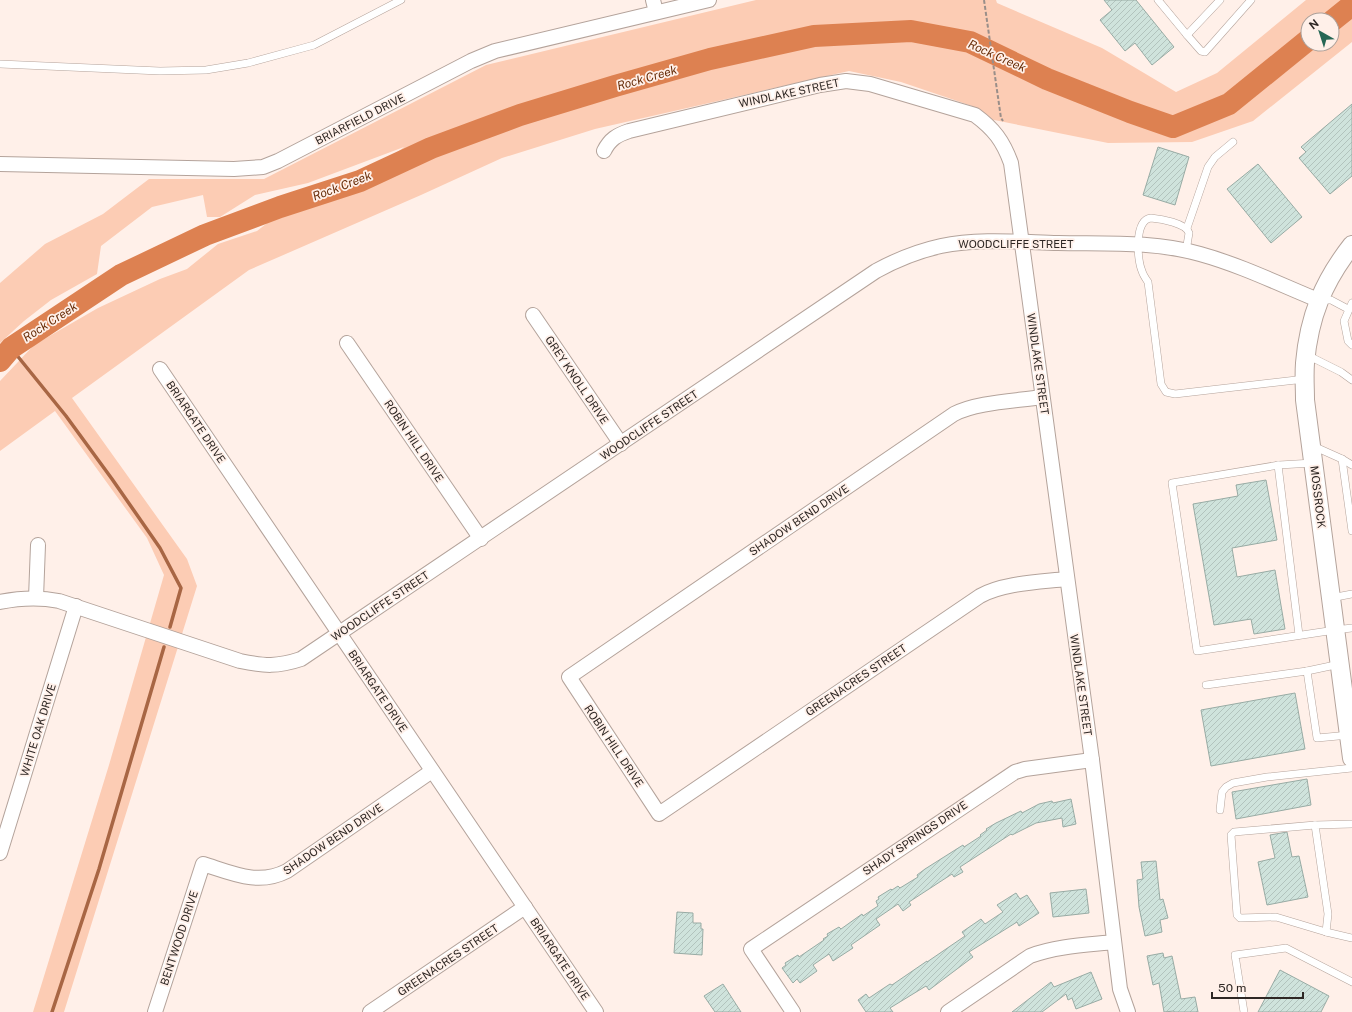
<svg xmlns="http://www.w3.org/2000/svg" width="1352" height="1012" font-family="'Public Sans',sans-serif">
<defs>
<pattern id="building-hatch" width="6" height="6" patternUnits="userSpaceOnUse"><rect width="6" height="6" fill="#cfe3dc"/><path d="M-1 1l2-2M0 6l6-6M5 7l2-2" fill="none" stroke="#b2c3bd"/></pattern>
</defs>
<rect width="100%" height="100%" fill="#fff0e9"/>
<path fill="#fcccb4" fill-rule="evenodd" d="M756 0H996L997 3 1102 48 1176 92 1217 73 1306 0H1352V42L1253 121 1192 142 1108 143 989 119 972 106 901 82 849 71 595 129 502 158 421 195 249 270 72 398 187 559 197 586 64 1012H33L109 765 164 575 147 538 55 411 0 451V381L34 345 98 308 160 279 187 269 218 244 257 231 275 217 352 187 404 147 308 183 255 195 220 217H207L203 195 152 207 101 246 97 274 51 300 24 321 0 343V283L45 244 103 214 149 179H264L486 65ZM1308 20H1332V44H1308Z"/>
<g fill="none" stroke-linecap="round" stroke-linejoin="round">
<g stroke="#a86644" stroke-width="3.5">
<polyline points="11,348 66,416 112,479 160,548 181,588 170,627"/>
<polyline points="52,1012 99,869 164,647"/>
</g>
<g stroke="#dd8151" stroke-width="22">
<polyline points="1332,21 1352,5"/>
<polyline points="0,361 11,348 121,275 205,235 280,207 360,181 431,148 520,115 615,86 710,59 814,36 911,31 970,42 1047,79 1130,112 1173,127 1229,104 1308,40"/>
</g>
</g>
<g fill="url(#building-hatch)" stroke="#98aba4">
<polygon points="1104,0 1136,0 1174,47 1152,65 1135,43 1125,51 1100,20 1112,10"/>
<polygon points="1352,104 1352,176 1330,194 1299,158 1306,152 1301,147"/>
<polygon points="1158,147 1189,157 1175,205 1143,195"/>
<polygon points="1258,164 1302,217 1271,243 1227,189"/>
<polygon points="1266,480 1277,540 1232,548 1237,577 1275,570 1285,629 1254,634 1251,619 1214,625 1193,504 1238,496 1236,485"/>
<polygon points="1295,693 1305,749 1211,766 1201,710"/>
<polygon points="1307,779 1311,805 1236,819 1232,792"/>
<polygon points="1071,799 1076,824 1063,827 1062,818 1036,823 1012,835 1011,834 960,867 963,872 954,877 952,874 909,902 911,905 903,911 898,904 876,919 880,925 851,945 853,948 833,961 829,954 813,965 817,971 800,983 797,979 793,983 782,968 786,965 785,963 798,955 799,957 824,940 823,939 828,936 827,934 839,927 841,929 862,914 863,916 878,906 876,901 879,899 878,897 891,889 892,890 898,886 900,888 918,877 917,875 925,869 963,845 964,847 981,836 980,835 987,830 986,829 996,823 1021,811 1022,813 1039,804 1052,801 1053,803"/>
<polygon points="1287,832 1292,857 1299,856 1308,897 1267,905 1258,862 1275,858 1270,835"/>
<polygon points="1156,861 1160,900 1163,899 1168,918 1160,920 1162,932 1145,936 1139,907 1137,880 1143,879 1141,862"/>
<polygon points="1086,889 1089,913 1053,917 1050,893"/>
<polygon points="1016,893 1020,899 1027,895 1039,913 1019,926 1017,922 969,952 973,957 929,990 926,986 890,1008 893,1012 866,1012 858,1000 866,994 869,998 890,984 892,985 927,961 927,962 965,936 962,932 981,919 985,924 1003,912 997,905"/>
<polygon points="677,912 693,913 693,923 701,923 701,929 703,929 702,955 674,953"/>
<polygon points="1163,953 1164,958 1172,956 1181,999 1195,997 1198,1012 1174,1012 1174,1011 1164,1012 1159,983 1153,985 1147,956"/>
<polygon points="1280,970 1329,996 1321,1012 1258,1012"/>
<polygon points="1091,972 1102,999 1076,1009 1072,998 1068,1000 1066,994 1042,1012 1012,1012 1051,982 1054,987"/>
<polygon points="723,984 741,1012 715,1012 704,996"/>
</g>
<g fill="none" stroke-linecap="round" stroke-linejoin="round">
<defs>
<g id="service">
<polyline points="1158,0 1187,35 1220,0"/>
<polyline points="1187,35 1201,51 1205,52 1251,0"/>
<polyline points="0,64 160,71 206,70 248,63 314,45 401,0"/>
<polyline points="1187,228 1208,167 1215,157 1233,142"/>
<path d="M1186 251 1189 233C1186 223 1161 219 1151 218 1134 220 1137 260 1142 271 1143 275 1146 279 1148 282L1161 384 1166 392 1175 394 1305 379"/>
<polyline points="1320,300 1331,300 1348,309"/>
<polyline points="1352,303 1344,321 1348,341 1352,345"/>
<polyline points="1307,355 1341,372 1352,380"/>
<polyline points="1313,446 1342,459 1352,465"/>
<polyline points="1342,459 1352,531"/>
<polyline points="1313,463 1279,465 1172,483 1197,651 1335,630 1352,628"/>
<polyline points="1278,465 1299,635"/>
<polyline points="1331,598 1352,594"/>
<polyline points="1307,671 1340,664"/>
<polyline points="1206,685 1307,671 1317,738 1349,735"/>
<polyline points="1220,810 1222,792 1226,787 1233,783 1267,777 1352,768"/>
<polyline points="1315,825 1234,832 1231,835 1237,915 1240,918 1276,917 1326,932 1352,938"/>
<polyline points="1326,932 1328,914 1315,825 1352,824"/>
<polyline points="1244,1012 1235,955 1286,948 1352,982"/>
</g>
<g id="minor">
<polyline points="653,0 656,12"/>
<path d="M604 151C610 139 617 135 629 131L820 85 846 81 870 84 975 115C994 129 1003 141 1011 163L1092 760 1120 989 1128 1012"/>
<polyline points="0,164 234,169 263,167 278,161 471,61 495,51 709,0"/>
<polyline points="533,315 621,444"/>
<polyline points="347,343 481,539"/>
<polyline points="160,369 596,1012"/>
<path d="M1042 397C1017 401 976 402 954 414L569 677 659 814 980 596C1003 583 1040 582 1066 579"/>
<polyline points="36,598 38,545"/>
<path d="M0 602C20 598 39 597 59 601L240 661C265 666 277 667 301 659L876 271C896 260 918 251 941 246 978 238 1020 242 1058 243 1105 244 1154 241 1200 254 1240 265 1279 284 1318 300"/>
<polyline points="0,853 76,606"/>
<path d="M155 1012 203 864C232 873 258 886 287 871L432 771"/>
<polyline points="370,1012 525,907"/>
<polyline points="793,1012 751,949 1015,772 1025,769 1092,760"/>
<path d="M948 1012 1030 956C1057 946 1086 945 1114 942"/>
</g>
<path id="tertiary" d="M1352 245C1323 282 1309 317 1305 363 1304 376 1305 388 1305 400L1352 758"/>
</defs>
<use href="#service" stroke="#b4a39b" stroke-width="8"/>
<use href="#minor" stroke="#b4a39b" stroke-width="16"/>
<use href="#tertiary" stroke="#b4a39b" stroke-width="20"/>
<polyline stroke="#998e89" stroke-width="2" stroke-dasharray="4 2" stroke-linecap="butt" points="984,0 1001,118 1003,121"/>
<use href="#service" stroke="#fff" stroke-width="7"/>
<use href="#minor" stroke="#fff" stroke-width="14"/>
<use href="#tertiary" stroke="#fff" stroke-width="18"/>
</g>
<g text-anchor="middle" stroke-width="3.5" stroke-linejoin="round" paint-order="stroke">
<g font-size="11" fill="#2e2724" stroke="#fff0e9">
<text transform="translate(789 93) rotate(-12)" y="4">WINDLAKE STREET</text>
<text transform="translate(360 119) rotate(-27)" y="4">BRIARFIELD DRIVE</text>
<text x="1016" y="248">WOODCLIFFE STREET</text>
<text transform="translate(1038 364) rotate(82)" y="4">WINDLAKE STREET</text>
<text transform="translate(577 380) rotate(56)" y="4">GREY KNOLL DRIVE</text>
<text transform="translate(196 422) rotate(56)" y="4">BRIARGATE DRIVE</text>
<text transform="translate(649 425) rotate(-34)" y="4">WOODCLIFFE STREET</text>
<text transform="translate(414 441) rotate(56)" y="4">ROBIN HILL DRIVE</text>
<text transform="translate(1318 497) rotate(83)" y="4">MOSSROCK</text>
<text transform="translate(799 520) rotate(-34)" y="4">SHADOW BEND DRIVE</text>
<text transform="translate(380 606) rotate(-34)" y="4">WOODCLIFFE STREET</text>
<text transform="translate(856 680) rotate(-34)" y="4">GREENACRES STREET</text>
<text transform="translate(1081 685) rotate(82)" y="4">WINDLAKE STREET</text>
<text transform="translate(378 691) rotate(56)" y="4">BRIARGATE DRIVE</text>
<text transform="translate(38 730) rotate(-73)" y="4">WHITE OAK DRIVE</text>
<text transform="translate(614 746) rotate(56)" y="4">ROBIN HILL DRIVE</text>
<text transform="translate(915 838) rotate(-34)" y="4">SHADY SPRINGS DRIVE</text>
<text transform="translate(333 839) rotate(-34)" y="4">SHADOW BEND DRIVE</text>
<text transform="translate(179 938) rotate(-72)" y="4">BENTWOOD DRIVE</text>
<text transform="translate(560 959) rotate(56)" y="4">BRIARGATE DRIVE</text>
<text transform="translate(448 960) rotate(-34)" y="4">GREENACRES STREET</text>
</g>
<g font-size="12" font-style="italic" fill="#692e0a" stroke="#fff0e9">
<text transform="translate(997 56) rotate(24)" y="4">Rock Creek</text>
<text transform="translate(647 78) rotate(-16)" y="4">Rock Creek</text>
<text transform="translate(342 186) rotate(-21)" y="4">Rock Creek</text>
<text transform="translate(50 322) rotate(-33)" y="4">Rock Creek</text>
</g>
</g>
<g transform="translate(1320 32) rotate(321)"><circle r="19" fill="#fff0e9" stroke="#aba09a"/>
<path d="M0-3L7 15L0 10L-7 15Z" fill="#266755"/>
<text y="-6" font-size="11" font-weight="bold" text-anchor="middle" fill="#2e2724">N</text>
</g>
<path d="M1212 992v6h91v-6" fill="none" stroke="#2e2724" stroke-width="2"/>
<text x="1218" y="992" font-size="12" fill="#2e2724" stroke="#fff0e9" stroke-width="3" paint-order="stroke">50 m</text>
</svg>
